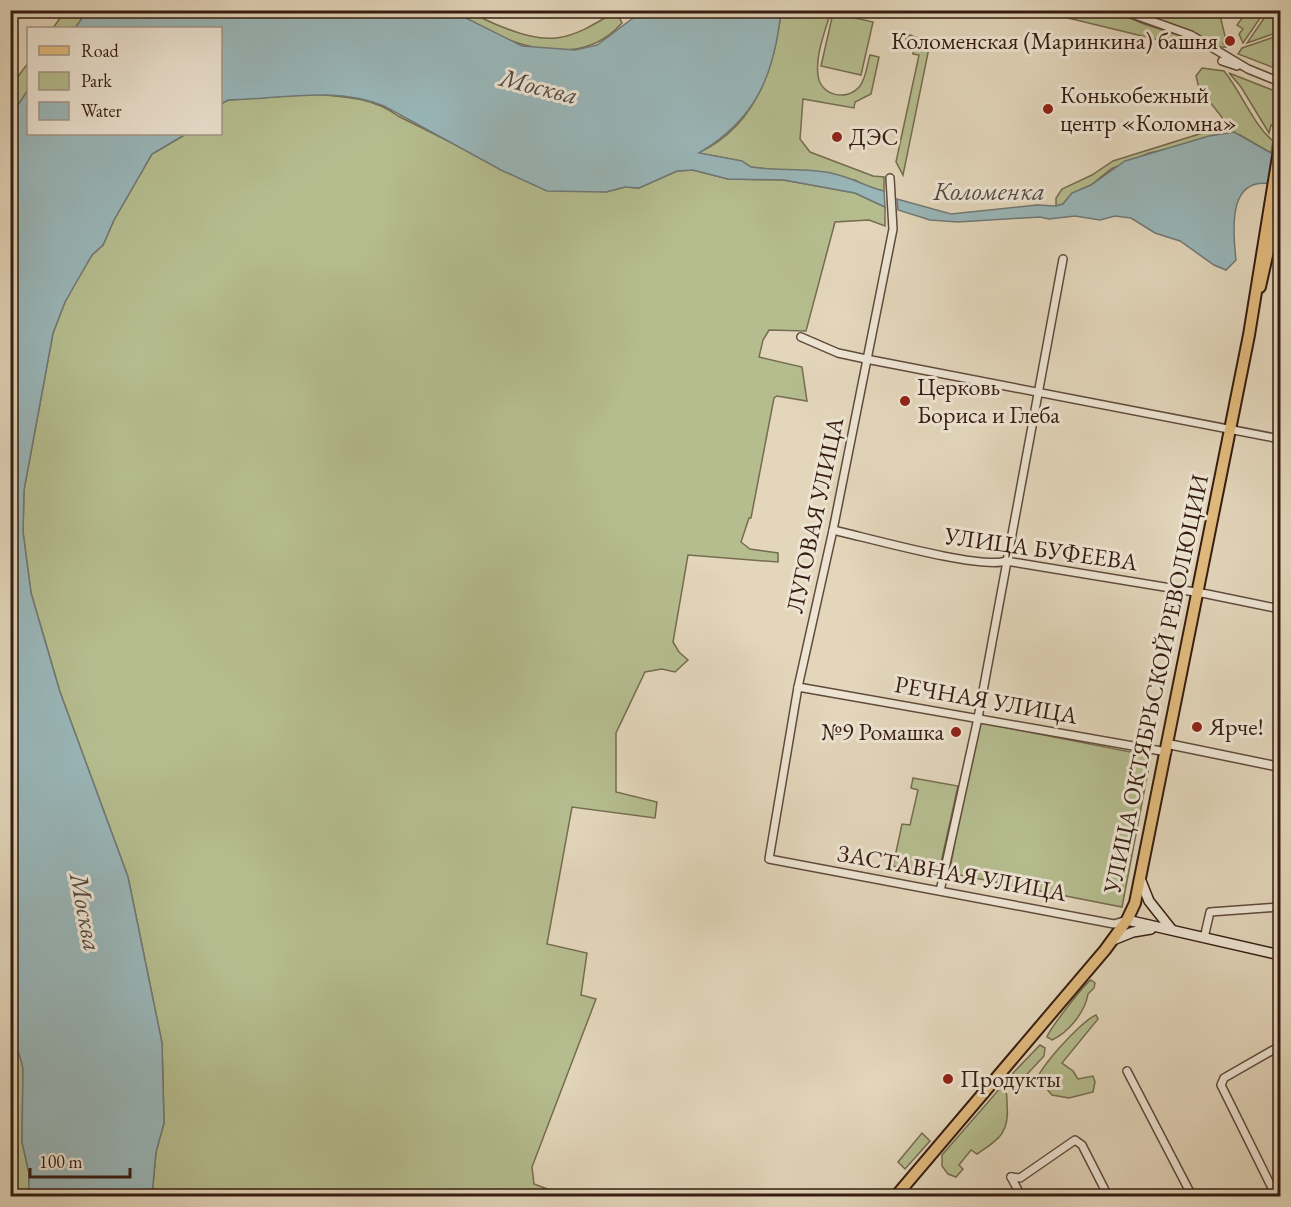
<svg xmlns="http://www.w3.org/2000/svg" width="1291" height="1207" font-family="'EB Garamond',serif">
<rect width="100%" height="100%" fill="#e3d6bb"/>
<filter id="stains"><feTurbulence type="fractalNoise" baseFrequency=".00333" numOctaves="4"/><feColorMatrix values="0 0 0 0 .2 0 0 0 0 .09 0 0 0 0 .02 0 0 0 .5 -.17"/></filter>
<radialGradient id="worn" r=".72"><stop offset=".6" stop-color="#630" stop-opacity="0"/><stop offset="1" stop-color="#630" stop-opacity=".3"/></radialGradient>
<g fill="#b5bd8f" stroke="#766c50" stroke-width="1.5">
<polygon points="1144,10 1219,11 1225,36 1223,43 1226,47 1218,47 1194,33 1145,17"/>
<polygon points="1248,10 1265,11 1243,43 1239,34 1243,29 1237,25"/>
<polygon points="65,11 88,11 75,28 53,28"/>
<path d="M452 11C475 10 475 16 495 24 550 47 567 42 616 11L622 23C576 75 501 42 452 11Z"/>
<path d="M781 11H831C826 29 815 55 818 75 820 96 847 102 860 86 866 78 867 65 870 55L879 57 871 94 855 102 854 108 803 99 800 139 810 152 873 176 884 177V191L870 189 855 180 751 167 741 161 698 153C755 127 775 69 781 11Z"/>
<polygon points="1039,11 1113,11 1144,24 1191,39 1195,43 1163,41"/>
<polygon points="1269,11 1280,11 1280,22 1274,26 1273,34 1247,43"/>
<polygon points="833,13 873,22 861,75 821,66"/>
<polygon points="910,35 930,43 903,175 896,162 919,55 913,54 913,47 906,41 906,38"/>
<polygon points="1274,37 1280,42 1280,70 1238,54 1242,48"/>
<polygon points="28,63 28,90 11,117 11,86"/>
<path d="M1202 68 1224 71C1242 93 1252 123 1273 141L1271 153 1240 135 1149 153 1111 169 1091 185 1072 193 1063 204 1056 206V198L1062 189 1092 175 1113 161 1228 125 1199 88 1196 76Z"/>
<polygon points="1229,73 1280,93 1276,127 1271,125 1269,133 1241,87"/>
<path d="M314 94C345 97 372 97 398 116L520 177 606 192 625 187 639 188 677 171 693 170 728 179 784 180 855 193 885 207V226L869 220 835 222 806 331 769 330 763 340 759 357 802 367 807 401 777 396 774 398 751 518H749L741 542 750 549 778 553V562L688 555 673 642 679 652 688 660 675 672 662 669 645 672 616 733V792L657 802 655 818 572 807 547 944 587 953 581 995 596 999 532 1167 534 1184 550 1190 547 1196H152L156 1152 164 1123 162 1043 128 877 60 692 31 593 23 532 24 490 53 333 65 302 79 276 92 255 103 245 114 220 152 154 186 134H220L221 104 228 100Z"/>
<polygon points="978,722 1151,756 1122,907 949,873"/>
<polygon points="913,778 958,786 938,876 893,866 902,824 910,825 918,790 911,788"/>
<path d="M1091 980 1095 983 1094 988 1088 994C1085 1012 1069 1032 1052 1040L1047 1037C1049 1030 1084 984 1091 980Z"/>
<path d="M1096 1015 1098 1019 1062 1063 1073 1071 1078 1079 1093 1076 1095 1082 1093 1092 1069 1098 1052 1095 1045 1087 1034 1088C1034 1072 1081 1021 1096 1015Z"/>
<path d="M10 1027C13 1042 21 1054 23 1069L22 1142 29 1173V1196H11Z"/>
<polygon points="1040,1045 1045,1048 1044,1056 1016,1086 1013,1084 1013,1073"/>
<path d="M1002 1086C1007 1090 1007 1096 1007 1103 1010 1132 1000 1139 977 1154L971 1150 959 1165 963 1169 956 1177 948 1174 942 1166V1155Z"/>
<polygon points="922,1133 930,1141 905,1169 898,1162"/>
</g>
<g fill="#99b7ba" stroke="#717976" stroke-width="1.5">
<path d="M88 10 452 11 522 46 575 50 597 45 633 18 637 11H781C774 76 756 119 699 153L742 161 751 167C777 171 806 168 831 173 851 177 866 187 884 191L885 207 855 193 784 180 728 179 693 170 677 171 639 188 625 187 606 192 547 191 501 170 384 106C334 86 280 99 228 100L221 104 220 28H75Z"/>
<path d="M28 90V134H186L152 154 114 220 103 245 92 255 65 302 53 333 24 490 23 532 31 593 60 692 128 877 162 1043 164 1123 156 1152 152 1196H29V1173L22 1142 23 1069C21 1054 13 1042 10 1027V117Z"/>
<path d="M1234 132 1271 153 1280 156V186C1228 170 1232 225 1236 260L1226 270 1214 265 1180 241 1155 233 1131 218 1115 216 1100 220 1075 216 1049 219 1040 217 958 222 930 220 898 210 897 199 951 214 1037 205 1056 206 1063 204 1072 193 1091 185 1125 161 1209 136Z"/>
</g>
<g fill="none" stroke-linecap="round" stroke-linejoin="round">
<defs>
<g id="minor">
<polyline points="1121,10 1191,35 1248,69 1280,82"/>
<polyline points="10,15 13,10"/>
<polyline points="1222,61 1237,66"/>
<polyline points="890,178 893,229 833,530 798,687 769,859 1114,924 1127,920"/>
<polyline points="801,337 838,353 866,359 1280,439"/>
<path d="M833 530C865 537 981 570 1006 561L1207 594 1280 609"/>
<polyline points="798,687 1167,752"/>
<polyline points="940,891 978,718 1063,259"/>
<polyline points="1204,938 1210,912 1280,907"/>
<polyline points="1127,1071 1192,1196"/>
<polyline points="1011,1177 1020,1178 1075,1140 1082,1145 1108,1196"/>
<polyline points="1011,1177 1021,1196"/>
<polyline points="1276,1196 1221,1085 1224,1078 1280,1046"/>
</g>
<polyline id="tertiary" points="1168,744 1280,767"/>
<g id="secondary">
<polyline points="1141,881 1149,901 1172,930"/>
<polyline points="1127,920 1280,955"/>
<polyline points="1113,940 1133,932 1151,929"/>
</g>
<g id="primary">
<polyline points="1260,287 1280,197"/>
<polyline points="896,1196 1105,950 1127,920 1135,903 1249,335 1280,144"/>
</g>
</defs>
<use href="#minor" stroke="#614a3c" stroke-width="10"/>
<use href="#tertiary" stroke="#614a3c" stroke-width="11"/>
<use href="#secondary" stroke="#361c11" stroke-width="12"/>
<use href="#primary" stroke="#361c11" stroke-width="14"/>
<use href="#minor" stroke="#ede4d3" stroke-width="7"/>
<use href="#tertiary" stroke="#ede4d3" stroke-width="8"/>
<use href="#secondary" stroke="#ede4d3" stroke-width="9"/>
<use href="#primary" stroke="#e2bb7e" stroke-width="10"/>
</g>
<g fill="#8f2418" stroke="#ede4d3" stroke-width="2">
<circle cx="1230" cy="41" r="6"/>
<circle cx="1048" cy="109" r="6"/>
<circle cx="837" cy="137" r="6"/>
<circle cx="905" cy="401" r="6"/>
<circle cx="1197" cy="727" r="6"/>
<circle cx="956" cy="732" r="6"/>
<circle cx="948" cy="1079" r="6"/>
</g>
<g text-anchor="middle" stroke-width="6" stroke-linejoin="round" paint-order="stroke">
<g font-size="24" fill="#361c11" stroke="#ede4d3" text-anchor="start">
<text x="1218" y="49" text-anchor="end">Коломенская (Маринкина) башня</text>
<text x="1060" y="103">Конькобежный<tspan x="1060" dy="28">центр «Коломна»</tspan></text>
<text x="849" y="145">ДЭС</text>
<text x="917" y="395">Церковь<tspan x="917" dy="28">Бориса и Глеба</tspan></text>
<text x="1209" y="735">Ярче!</text>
<text x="944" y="740" text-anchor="end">№9 Ромашка</text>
<text x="960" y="1087">Продукты</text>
</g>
<g font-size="24" fill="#361c11" stroke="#ede4d3">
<text transform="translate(815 515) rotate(-78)" y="8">ЛУГОВАЯ УЛИЦА</text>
<text transform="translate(1041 549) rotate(8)" y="8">УЛИЦА БУФЕЕВА</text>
<text transform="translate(1156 684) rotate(-78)" y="8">УЛИЦА ОКТЯБРЬСКОЙ РЕВОЛЮЦИИ</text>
<text transform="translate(986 700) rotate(10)" y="8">РЕЧНАЯ УЛИЦА</text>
<text transform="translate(952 873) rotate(10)" y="8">ЗАСТАВНАЯ УЛИЦА</text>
</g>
<g font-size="26" font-style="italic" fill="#544a44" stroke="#ede4d3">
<text transform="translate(539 86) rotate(14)" y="9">Москва</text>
<text x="989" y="200">Коломенка</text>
<text transform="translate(86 912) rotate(79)" y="9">Москва</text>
</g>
</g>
<rect width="1291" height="1207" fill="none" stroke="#e3d6bb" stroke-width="36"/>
<rect x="12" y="12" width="1267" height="1183" fill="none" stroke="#361c11" stroke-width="3"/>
<rect x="18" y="18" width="1255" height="1171" fill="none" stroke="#361c11" stroke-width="1.5"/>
<rect x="27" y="27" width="195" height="108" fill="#ede4d3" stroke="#a49485" stroke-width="1.5"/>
<rect x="39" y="46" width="30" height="9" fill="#e2bb7e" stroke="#a49485" stroke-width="1.5"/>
<text x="81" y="57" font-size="18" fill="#361c11">Road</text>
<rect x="39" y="72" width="30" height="18" fill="#b5bd8f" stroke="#a49485" stroke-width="1.5"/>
<text x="81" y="87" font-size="18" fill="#361c11">Park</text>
<rect x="39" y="102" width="30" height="18" fill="#99b7ba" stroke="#a49485" stroke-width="1.5"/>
<text x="81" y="117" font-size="18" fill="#361c11">Water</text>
<path d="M30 1168v9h100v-9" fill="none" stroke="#361c11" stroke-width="3"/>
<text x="39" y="1168" font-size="18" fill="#361c11" stroke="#ede4d3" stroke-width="4.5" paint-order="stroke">100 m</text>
<rect width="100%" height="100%" filter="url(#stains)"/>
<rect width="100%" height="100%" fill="url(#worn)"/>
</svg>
